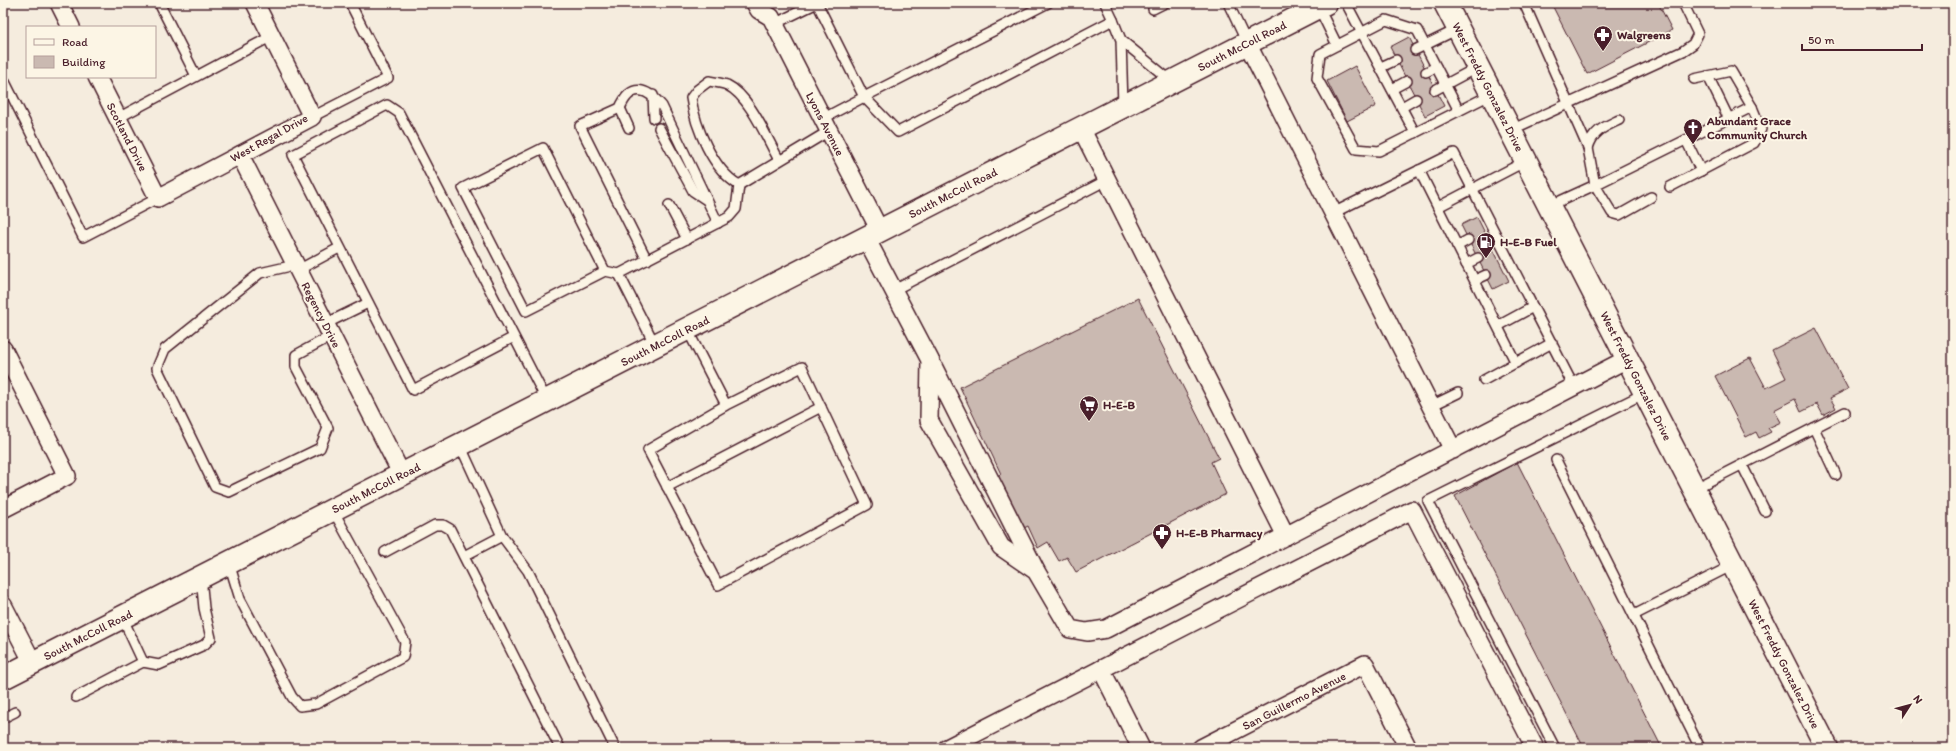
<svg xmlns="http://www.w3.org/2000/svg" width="1956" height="751" font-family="Itim,sans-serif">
<rect width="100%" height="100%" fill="#f5ecde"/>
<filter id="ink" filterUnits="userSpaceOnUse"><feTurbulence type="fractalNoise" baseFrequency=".025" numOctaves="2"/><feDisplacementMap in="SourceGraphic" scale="8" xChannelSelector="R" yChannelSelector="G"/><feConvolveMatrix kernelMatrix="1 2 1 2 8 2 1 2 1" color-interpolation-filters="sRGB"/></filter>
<g filter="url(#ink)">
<g fill="#cab9b1" stroke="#4a1f2b">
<polygon points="1551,3 1658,3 1672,30 1587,74"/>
<polygon points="1409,37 1444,106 1425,116 1390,47"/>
<polygon points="1355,66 1376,106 1347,121 1327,81"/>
<polygon points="1477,217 1509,281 1493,289 1461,225"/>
<polygon points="1138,298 1219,458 1211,462 1226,494 1076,572 1067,557 1059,561 1048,542 1038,548 1028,526 1010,535 981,483 1001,474 960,387"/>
<polygon points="1816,328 1848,389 1830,398 1836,408 1823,415 1817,404 1801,412 1795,399 1774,410 1781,422 1768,428 1771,432 1759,438 1756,432 1746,437 1715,376 1750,358 1766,388 1786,378 1772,350"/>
<polygon points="1517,462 1662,748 1584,748 1455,496"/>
</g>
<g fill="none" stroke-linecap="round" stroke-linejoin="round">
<defs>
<g id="lane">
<polyline points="159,3 196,76"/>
<polyline points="1105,3 1113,20"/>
<polyline points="1228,3 1247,43"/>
<polyline points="1346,3 1415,133"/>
<polyline points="1524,3 1588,148 1595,185 1752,107"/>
<polyline points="1318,6 1337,45"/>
<polyline points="1153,9 1165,3"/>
<polyline points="774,24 817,3 864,97 1048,3"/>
<polyline points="1121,40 1171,81"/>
<polyline points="1415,50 1458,29"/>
<polyline points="1381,67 1396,60"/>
<polyline points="1426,72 1436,67"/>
<polyline points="1708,76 1729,119"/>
<polyline points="3,78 83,237 158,198"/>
<polyline points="1392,89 1407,81"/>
<polyline points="1435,90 1478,67"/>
<polyline points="653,95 654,118"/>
<polyline points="1402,107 1416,99"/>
<polyline points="620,108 629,128"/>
<polyline points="1459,111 1417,30 1386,20 1320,54 1317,78 1356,149 1379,151 1492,94"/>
<polyline points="312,117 388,78 350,3"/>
<polyline points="118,118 272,36"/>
<polyline points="822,119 864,97 898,132 1113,20 1121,40 1123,106"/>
<polyline points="659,128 693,191 705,199"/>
<polyline points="1511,130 1683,51 1693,44 1698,34 1683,3"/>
<polyline points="1686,140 1701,171"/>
<path d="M1588 148C1593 131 1604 127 1619 120"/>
<polyline points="1419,170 1516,363"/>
<path d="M739 185C713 170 695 127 691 98L697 90 709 81C715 82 722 83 727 85 750 96 767 139 779 160"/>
<polyline points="739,185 829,131"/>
<polyline points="1670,187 1754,143 1761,129 1752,107 1731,71 1694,79"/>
<polyline points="669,205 687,239"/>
<polyline points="1549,206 1595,185 1612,213 1619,215 1651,197"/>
<polyline points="1438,207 1526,161"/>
<polyline points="1333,213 1454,153 1574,387"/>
<polyline points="1457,246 1468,240"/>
<path d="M647 260 580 126 620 108C631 82 647 88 662 106L718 223"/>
<polyline points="1466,264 1478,258"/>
<polyline points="295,265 260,273 165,349 157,368 215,487 229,492 320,448 328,428 296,367 296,355 331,336"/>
<polyline points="298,270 339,248"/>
<polyline points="605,271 543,148 463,188 526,311 605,271 619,274"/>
<polyline points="1475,280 1486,275"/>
<polyline points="894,290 1107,180"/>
<polyline points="325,324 368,303"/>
<polyline points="1498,326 1533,307"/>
<polyline points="687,329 726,405 648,450 718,585 867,505 802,367 726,405"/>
<polyline points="514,337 413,390 293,155 387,105 399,113 547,401"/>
<polyline points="655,345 619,274 729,217 736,209 739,185"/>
<polyline points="1484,380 1552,343"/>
<polyline points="1431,406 1458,393"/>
<polyline points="1814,428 1836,475"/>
<polyline points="460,445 502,536 528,571 615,748"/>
<polyline points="1556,460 1700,748"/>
<polyline points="1742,465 1765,511"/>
<polyline points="667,487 821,407"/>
<polyline points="1694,489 1845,412"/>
<polyline points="385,552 435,525 443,525 450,529 560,748"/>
<polyline points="464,556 502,536"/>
<polyline points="229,563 240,599 292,697 300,706 316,704 403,657 405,642 333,510"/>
<polyline points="1634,615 1733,565"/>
<polyline points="122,617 143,662"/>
<polyline points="76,697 143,662 159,665 204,645 211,638 204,608 201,577"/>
<polyline points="3,718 15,712"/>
<polyline points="1555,748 1428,501 1645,393"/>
</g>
<g id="street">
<polyline points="59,3 71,27"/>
<polyline points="755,3 759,10 771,17 880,231"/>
<polyline points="1247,43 1453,450"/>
<polyline points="97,77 158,198 312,117 255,3"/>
<polyline points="1081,128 1286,536"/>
<polyline points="240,155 402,475"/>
<polyline points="866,238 930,360 929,420 1001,547 1036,571 1070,629 1087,632 1106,629 1627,359"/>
<polyline points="3,349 67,476 3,509"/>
<polyline points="931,362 1035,569"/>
<polyline points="3,605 33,663"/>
<polyline points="1101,669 1141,748"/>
<polyline points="947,748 1412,510 1535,748"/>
<polyline points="1201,748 1365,664 1408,748"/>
</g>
<g id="secondary">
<polyline points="1445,3 1827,748"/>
<polyline points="3,678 1326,3"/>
</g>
</defs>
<use href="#lane" stroke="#4a1f2b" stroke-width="12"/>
<use href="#street" stroke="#4a1f2b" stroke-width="20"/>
<use href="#secondary" stroke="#4a1f2b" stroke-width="25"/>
<use href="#lane" stroke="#fcf5e5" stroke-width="9"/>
<use href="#street" stroke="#fcf5e5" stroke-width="17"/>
<use href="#secondary" stroke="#fcf5e5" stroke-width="22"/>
</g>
</g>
<defs>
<symbol id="pharmacy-pin" viewBox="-11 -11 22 30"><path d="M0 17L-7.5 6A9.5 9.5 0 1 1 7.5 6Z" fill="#4a1f2b" stroke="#fcf5e5"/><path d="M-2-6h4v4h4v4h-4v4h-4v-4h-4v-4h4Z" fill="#fff"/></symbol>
<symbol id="church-pin" viewBox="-11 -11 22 30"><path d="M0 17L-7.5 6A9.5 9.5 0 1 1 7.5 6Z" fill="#4a1f2b" stroke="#fcf5e5"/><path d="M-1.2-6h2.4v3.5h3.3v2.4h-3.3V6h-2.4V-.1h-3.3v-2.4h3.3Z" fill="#fff"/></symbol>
<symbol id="fuel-pin" viewBox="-11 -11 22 30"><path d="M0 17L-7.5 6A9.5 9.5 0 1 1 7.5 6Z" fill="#4a1f2b" stroke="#fcf5e5"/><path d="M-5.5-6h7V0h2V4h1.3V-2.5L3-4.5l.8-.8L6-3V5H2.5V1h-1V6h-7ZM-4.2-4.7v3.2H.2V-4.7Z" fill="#fff"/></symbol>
<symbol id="supermarket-pin" viewBox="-11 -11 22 30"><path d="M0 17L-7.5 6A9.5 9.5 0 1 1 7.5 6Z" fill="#4a1f2b" stroke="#fcf5e5"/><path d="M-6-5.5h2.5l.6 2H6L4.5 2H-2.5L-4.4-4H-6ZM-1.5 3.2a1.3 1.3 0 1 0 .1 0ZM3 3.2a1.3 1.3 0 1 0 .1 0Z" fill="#fff"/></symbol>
</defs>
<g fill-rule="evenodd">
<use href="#pharmacy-pin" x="1592" y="24" width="22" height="30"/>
<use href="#church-pin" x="1682" y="117" width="22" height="30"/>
<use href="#fuel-pin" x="1475" y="231" width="22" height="30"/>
<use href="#supermarket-pin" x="1078" y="394" width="22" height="30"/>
<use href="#pharmacy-pin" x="1151" y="522" width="22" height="30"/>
</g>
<g text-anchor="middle" stroke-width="4" stroke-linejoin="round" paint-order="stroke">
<g font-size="12" font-weight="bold" fill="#4a1f2b" stroke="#fcf5e5" text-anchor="start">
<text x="1617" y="39">Walgreens</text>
<text x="1707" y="125">Abundant Grace<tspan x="1707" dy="14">Community Church</tspan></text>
<text x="1500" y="246">H-E-B Fuel</text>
<text x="1103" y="409">H-E-B</text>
<text x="1176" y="537">H-E-B Pharmacy</text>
</g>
<g font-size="12" fill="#4a1f2b" stroke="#fcf5e5">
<text transform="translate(1242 46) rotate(-27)" y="4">South McColl Road</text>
<text transform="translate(1488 87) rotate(63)" y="4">West Freddy Gonzalez Drive</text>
<text transform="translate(825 124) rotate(63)" y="4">Lyons Avenue</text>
<text transform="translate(127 137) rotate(63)" y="4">Scotland Drive</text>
<text transform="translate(269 138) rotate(-29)" y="4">West Regal Drive</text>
<text transform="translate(953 193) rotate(-27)" y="4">South McColl Road</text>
<text transform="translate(321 315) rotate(63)" y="4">Regency Drive</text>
<text transform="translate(665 341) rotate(-27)" y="4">South McColl Road</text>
<text transform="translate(1636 376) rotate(63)" y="4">West Freddy Gonzalez Drive</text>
<text transform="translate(376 488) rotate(-27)" y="4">South McColl Road</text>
<text transform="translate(88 635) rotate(-27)" y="4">South McColl Road</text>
<text transform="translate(1784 664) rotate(63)" y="4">West Freddy Gonzalez Drive</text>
<text transform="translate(1294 701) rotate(-27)" y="4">San Guillermo Avenue</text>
</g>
</g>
<rect width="1956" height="751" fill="none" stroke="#fcf5e5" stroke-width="16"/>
<rect x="8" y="8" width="1940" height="735" fill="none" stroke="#4a1f2b" stroke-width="1.5" filter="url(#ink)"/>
<rect x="26" y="26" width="130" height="52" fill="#fcf5e5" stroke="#b59f9b"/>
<rect x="34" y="39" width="20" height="6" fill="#fcf5e5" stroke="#b59f9b"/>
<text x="62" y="46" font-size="12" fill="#4a1f2b">Road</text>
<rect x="34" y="56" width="20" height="12" fill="#cab9b1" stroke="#b59f9b"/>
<text x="62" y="66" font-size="12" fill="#4a1f2b">Building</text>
<g transform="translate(1910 705) rotate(54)" stroke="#fcf5e5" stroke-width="3" paint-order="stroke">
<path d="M0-3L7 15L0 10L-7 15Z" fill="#4a1f2b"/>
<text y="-6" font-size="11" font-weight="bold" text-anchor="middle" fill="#4a1f2b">N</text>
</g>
<path d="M1802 44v6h120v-6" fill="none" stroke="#4a1f2b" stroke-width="2"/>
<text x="1808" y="44" font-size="12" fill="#4a1f2b" stroke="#fcf5e5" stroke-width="3" paint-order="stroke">50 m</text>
</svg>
